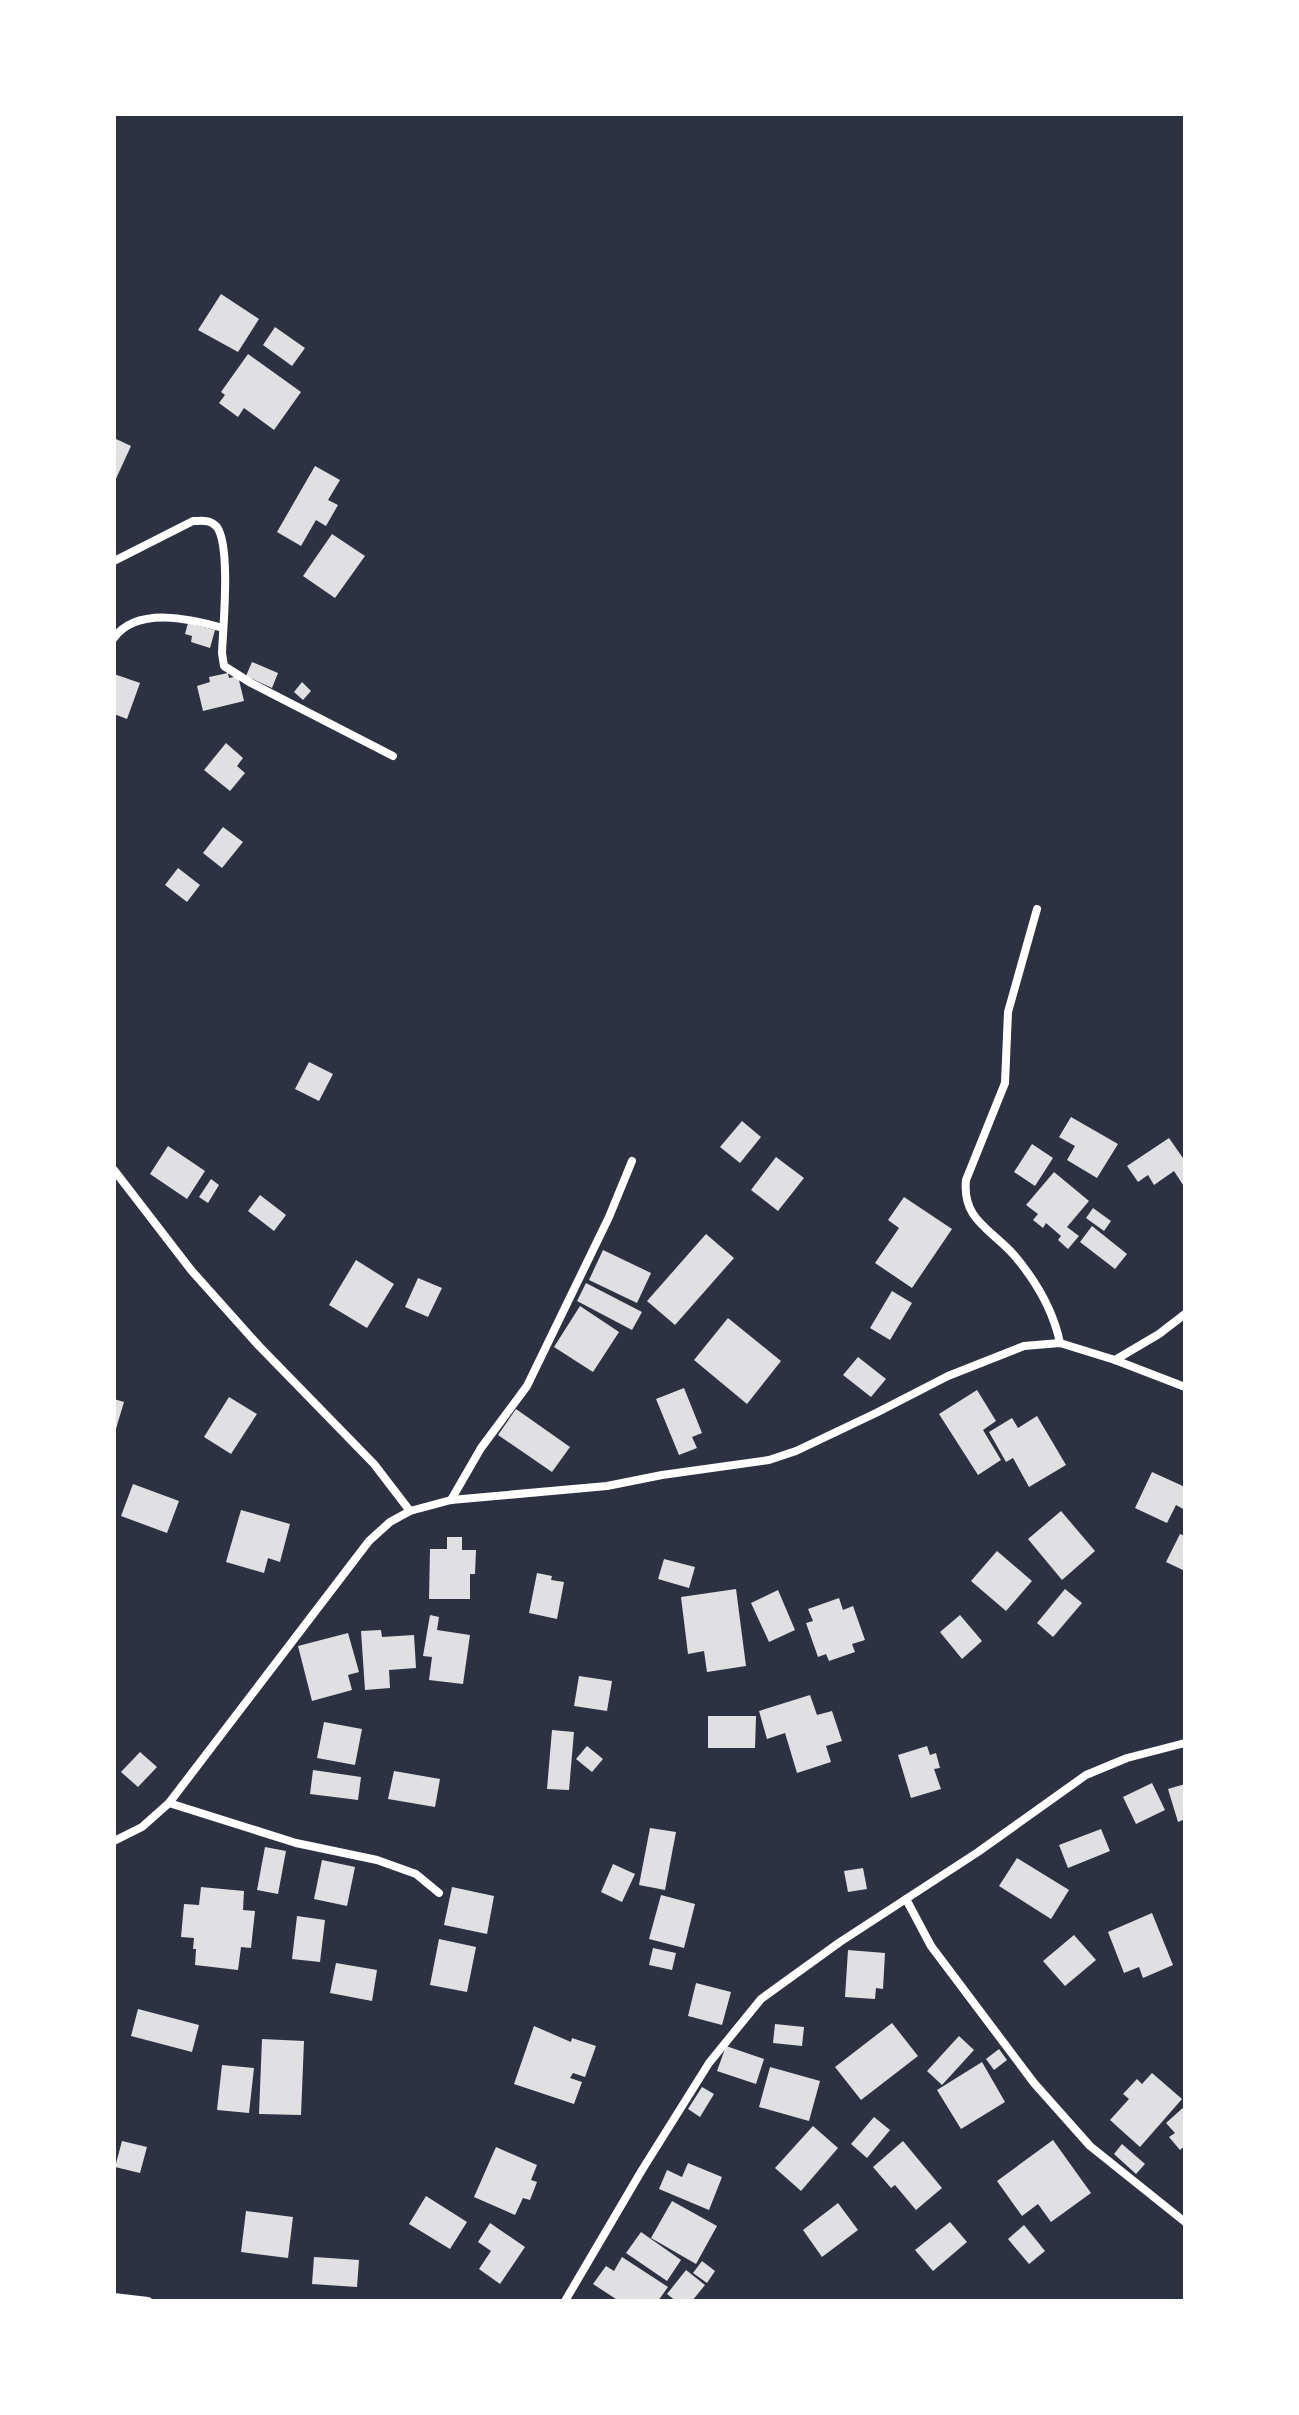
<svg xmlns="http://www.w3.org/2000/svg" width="1299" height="2415" font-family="'Alegreya Sans',sans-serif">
<rect width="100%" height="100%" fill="#2d3142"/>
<g fill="#e0e0e3">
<polygon points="221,294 259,319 238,352 198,330"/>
<polygon points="275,327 305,348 292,366 263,345"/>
<polygon points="248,354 301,392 274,430 244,408 238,417 219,403 225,395 221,392"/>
<polygon points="114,438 131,446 114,483"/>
<polygon points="315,466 340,480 328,500 338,505 326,526 316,520 301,546 277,532"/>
<polygon points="332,534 365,556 335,598 303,576"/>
<polygon points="188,623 215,630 210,648 191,642 192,636 185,634"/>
<polygon points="252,662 278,673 272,688 246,676"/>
<polygon points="228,673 229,678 238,676 244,701 203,711 197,686 210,682 209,677"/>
<polygon points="114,674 140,683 127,719 114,714"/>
<polygon points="302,682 311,691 303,700 294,692"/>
<polygon points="226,743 243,758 237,766 245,773 230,791 204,770"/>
<polygon points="223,827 243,842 222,868 203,853"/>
<polygon points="178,868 200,885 187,902 165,885"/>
<polygon points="309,1062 333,1074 319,1101 295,1089"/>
<polygon points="1071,1117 1118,1144 1097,1178 1067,1160 1075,1146 1059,1137"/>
<polygon points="742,1121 761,1137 740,1163 720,1147"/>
<polygon points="1169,1138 1185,1161 1185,1188 1174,1171 1154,1185 1148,1175 1138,1182 1127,1166"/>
<polygon points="1032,1144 1053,1158 1035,1186 1014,1172"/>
<polygon points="168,1146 205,1171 187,1199 150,1174"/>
<polygon points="776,1157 804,1178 778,1211 751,1190"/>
<polygon points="1054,1172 1089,1201 1067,1227 1079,1236 1068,1249 1058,1240 1061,1236 1046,1223 1043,1228 1033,1220 1038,1214 1026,1205"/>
<polygon points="211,1179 219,1185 208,1203 199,1197"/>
<polygon points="260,1195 286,1215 274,1231 248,1211"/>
<polygon points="904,1197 952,1229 912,1288 875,1263 899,1228 888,1220"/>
<polygon points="1093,1208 1111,1221 1104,1231 1086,1218"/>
<polygon points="1092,1226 1127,1254 1115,1269 1080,1242"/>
<polygon points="706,1234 734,1258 675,1325 647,1301"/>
<polygon points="603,1250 651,1273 637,1303 589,1280"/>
<polygon points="356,1260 394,1284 367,1328 329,1305"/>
<polygon points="418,1278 442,1288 428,1317 405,1307"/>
<polygon points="586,1283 642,1312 632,1330 577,1301"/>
<polygon points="892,1291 912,1303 890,1340 870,1328"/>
<polygon points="580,1306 619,1332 593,1372 554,1347"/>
<polygon points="728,1318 781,1361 747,1404 694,1360"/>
<polygon points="858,1357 886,1379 871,1397 843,1375"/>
<polygon points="684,1388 702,1433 692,1437 697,1448 679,1455 656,1399"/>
<polygon points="977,1390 996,1421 983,1430 1001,1460 978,1475 939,1414"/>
<polygon points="229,1397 257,1414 231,1454 204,1437"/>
<polygon points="114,1399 124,1402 115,1432 114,1432"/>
<polygon points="516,1409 570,1447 552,1472 498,1435"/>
<polygon points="1037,1416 1066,1465 1029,1487 1013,1458 1006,1462 989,1432 1012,1418 1018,1428"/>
<polygon points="1152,1472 1185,1487 1185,1510 1176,1505 1167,1523 1135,1508"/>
<polygon points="133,1484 179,1501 167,1533 121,1516"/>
<polygon points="241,1510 290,1524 280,1562 268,1558 264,1573 226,1562"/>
<polygon points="1061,1511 1095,1551 1062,1580 1028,1539"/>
<polygon points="1180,1534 1185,1536 1185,1571 1166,1562"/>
<polygon points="447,1537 462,1537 462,1550 476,1550 475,1574 470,1574 470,1599 429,1599 430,1549 447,1549"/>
<polygon points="997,1551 1032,1581 1006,1611 971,1581"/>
<polygon points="664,1559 695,1567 689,1588 658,1579"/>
<polygon points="537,1573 552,1576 551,1580 564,1582 557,1619 529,1613"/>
<polygon points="736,1589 746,1666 707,1672 704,1651 688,1654 681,1597"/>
<polygon points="1065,1589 1082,1603 1053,1637 1037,1623"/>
<polygon points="778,1590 795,1630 769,1642 751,1603"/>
<polygon points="839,1598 843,1610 853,1606 865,1640 852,1644 855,1652 829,1661 826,1654 818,1657 806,1623 813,1621 808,1609"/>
<polygon points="430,1615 439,1617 437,1630 470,1635 463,1684 429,1680 432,1657 423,1656"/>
<polygon points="960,1615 982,1641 962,1659 940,1632"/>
<polygon points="381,1630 382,1637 414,1635 416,1668 389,1670 390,1688 365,1690 361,1631"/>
<polygon points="348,1633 359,1672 348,1675 352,1690 312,1701 298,1646"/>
<polygon points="579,1676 612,1681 607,1711 574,1706"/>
<polygon points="810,1695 817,1715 832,1711 842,1741 826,1746 831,1762 797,1773 785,1733 767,1739 759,1711"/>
<polygon points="708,1716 756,1716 755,1748 708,1748"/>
<polygon points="324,1722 362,1729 355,1765 317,1758"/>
<polygon points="552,1730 574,1732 569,1790 547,1789"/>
<polygon points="587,1746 603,1759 592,1772 576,1759"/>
<polygon points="927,1746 930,1755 936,1753 940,1768 934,1769 941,1789 911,1798 898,1755"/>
<polygon points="140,1752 157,1767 138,1787 121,1772"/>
<polygon points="313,1770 361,1777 358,1800 310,1794"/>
<polygon points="394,1771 440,1779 435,1807 388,1799"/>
<polygon points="1152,1783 1165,1810 1136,1824 1123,1797"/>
<polygon points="1185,1784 1185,1819 1178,1822 1168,1789"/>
<polygon points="650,1828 676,1832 665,1890 639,1885"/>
<polygon points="1101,1829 1110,1851 1068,1868 1059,1845"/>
<polygon points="265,1847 286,1851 278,1894 257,1890"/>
<polygon points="1017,1858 1069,1890 1051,1919 999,1886"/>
<polygon points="322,1860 355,1867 347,1906 314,1899"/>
<polygon points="613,1864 635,1874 622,1902 601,1892"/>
<polygon points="863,1868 867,1889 848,1892 844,1871"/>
<polygon points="201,1887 244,1891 243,1910 255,1911 251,1948 241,1947 238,1970 195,1965 196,1949 193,1949 194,1938 181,1937 184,1904 199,1905"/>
<polygon points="452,1887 494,1896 487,1934 444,1925"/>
<polygon points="661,1895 695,1904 684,1948 649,1939"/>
<polygon points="1152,1913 1173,1965 1143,1978 1139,1967 1124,1973 1108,1932"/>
<polygon points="297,1916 325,1920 320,1962 292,1959"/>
<polygon points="1074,1935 1096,1960 1065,1986 1043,1961"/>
<polygon points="439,1939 476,1947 467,1992 430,1985"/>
<polygon points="653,1948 676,1953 672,1970 649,1965"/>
<polygon points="848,1950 885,1953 883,1989 876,1988 875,1999 845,1997"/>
<polygon points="336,1963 377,1970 372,2001 330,1993"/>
<polygon points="696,1983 731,1992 722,2025 688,2016"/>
<polygon points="138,2009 199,2025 192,2052 131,2036"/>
<polygon points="892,2023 918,2056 861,2100 835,2067"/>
<polygon points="775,2024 804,2027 802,2046 773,2043"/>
<polygon points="534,2026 571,2042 572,2038 596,2046 585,2077 573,2073 570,2078 582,2082 574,2104 514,2084"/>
<polygon points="959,2036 974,2050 942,2085 927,2071"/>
<polygon points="262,2039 304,2041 301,2115 259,2114"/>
<polygon points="726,2046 764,2059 756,2084 717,2071"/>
<polygon points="999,2049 1007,2060 994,2070 986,2059"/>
<polygon points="982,2062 1005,2102 961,2129 937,2090"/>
<polygon points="222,2065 254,2068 249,2113 217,2110"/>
<polygon points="770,2067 820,2081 809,2121 759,2107"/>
<polygon points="1152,2073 1182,2099 1140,2147 1110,2120 1129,2099 1123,2094 1137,2079 1142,2084"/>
<polygon points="702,2087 714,2094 700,2117 688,2109"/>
<polygon points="1185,2106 1185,2146 1180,2150 1169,2137 1175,2133 1166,2123"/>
<polygon points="874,2117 890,2130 867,2158 851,2144"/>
<polygon points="813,2126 838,2148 801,2191 775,2168"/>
<polygon points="1053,2140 1091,2193 1051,2222 1038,2204 1022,2216 997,2181"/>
<polygon points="122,2141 147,2147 140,2173 115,2167"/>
<polygon points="903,2141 942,2188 916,2210 895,2185 891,2188 873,2167"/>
<polygon points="1122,2144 1145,2164 1136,2174 1114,2154"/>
<polygon points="496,2147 537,2165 531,2180 537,2182 530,2200 523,2198 515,2215 474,2197"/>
<polygon points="688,2163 722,2177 709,2210 659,2189 667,2170 682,2177"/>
<polygon points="426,2196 467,2222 450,2249 409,2224"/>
<polygon points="672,2201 717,2226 696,2264 651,2238"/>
<polygon points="838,2203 858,2230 822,2257 803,2230"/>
<polygon points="246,2211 293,2217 288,2258 241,2252"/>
<polygon points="950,2222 967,2242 933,2271 915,2250"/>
<polygon points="490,2223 525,2247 500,2284 479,2269 491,2251 478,2242"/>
<polygon points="1024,2225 1045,2251 1029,2264 1008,2239"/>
<polygon points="641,2232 681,2260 667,2281 626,2253"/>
<polygon points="314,2257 359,2260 357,2287 312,2284"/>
<polygon points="622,2257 668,2287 658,2301 619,2301 593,2284 606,2266 614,2271"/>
<polygon points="702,2261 715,2271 707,2283 693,2273"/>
<polygon points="686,2270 705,2285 692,2301 676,2301 667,2294"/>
</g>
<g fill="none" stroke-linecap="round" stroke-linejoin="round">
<g stroke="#fff" stroke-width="8">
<path d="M114 561 193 521C202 521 210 519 217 527 231 547 223 627 222 653L224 666 251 683 393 756"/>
<path d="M114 638C137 606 191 619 223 628"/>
<path d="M1037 909 1008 1012 1005 1083 966 1180C962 1220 991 1229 1014 1255 1036 1281 1053 1309 1060 1343"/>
<polyline points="114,1170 191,1270 259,1346 374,1464 410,1511"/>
<polyline points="1115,1360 1159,1334 1185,1314"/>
<polyline points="451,1500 481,1448 527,1386 609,1217 632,1161"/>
<polyline points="169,1803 296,1843 377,1860 416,1874 439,1893"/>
<polyline points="114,1841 142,1827 169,1803 369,1541 390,1522 410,1511 451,1500 607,1486 662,1475 769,1460 796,1451 876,1413 948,1376 1024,1346 1060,1343 1115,1360 1185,1387"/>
<polyline points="906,1899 931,1946 1034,2083 1090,2146 1185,2222"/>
<polyline points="114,2297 148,2301"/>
<polyline points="565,2301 642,2170 709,2063 761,1999 840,1942 978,1852 1086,1775 1127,1758 1185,1743"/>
</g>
</g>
<rect width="1299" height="2415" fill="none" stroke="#ffffff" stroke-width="232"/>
</svg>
